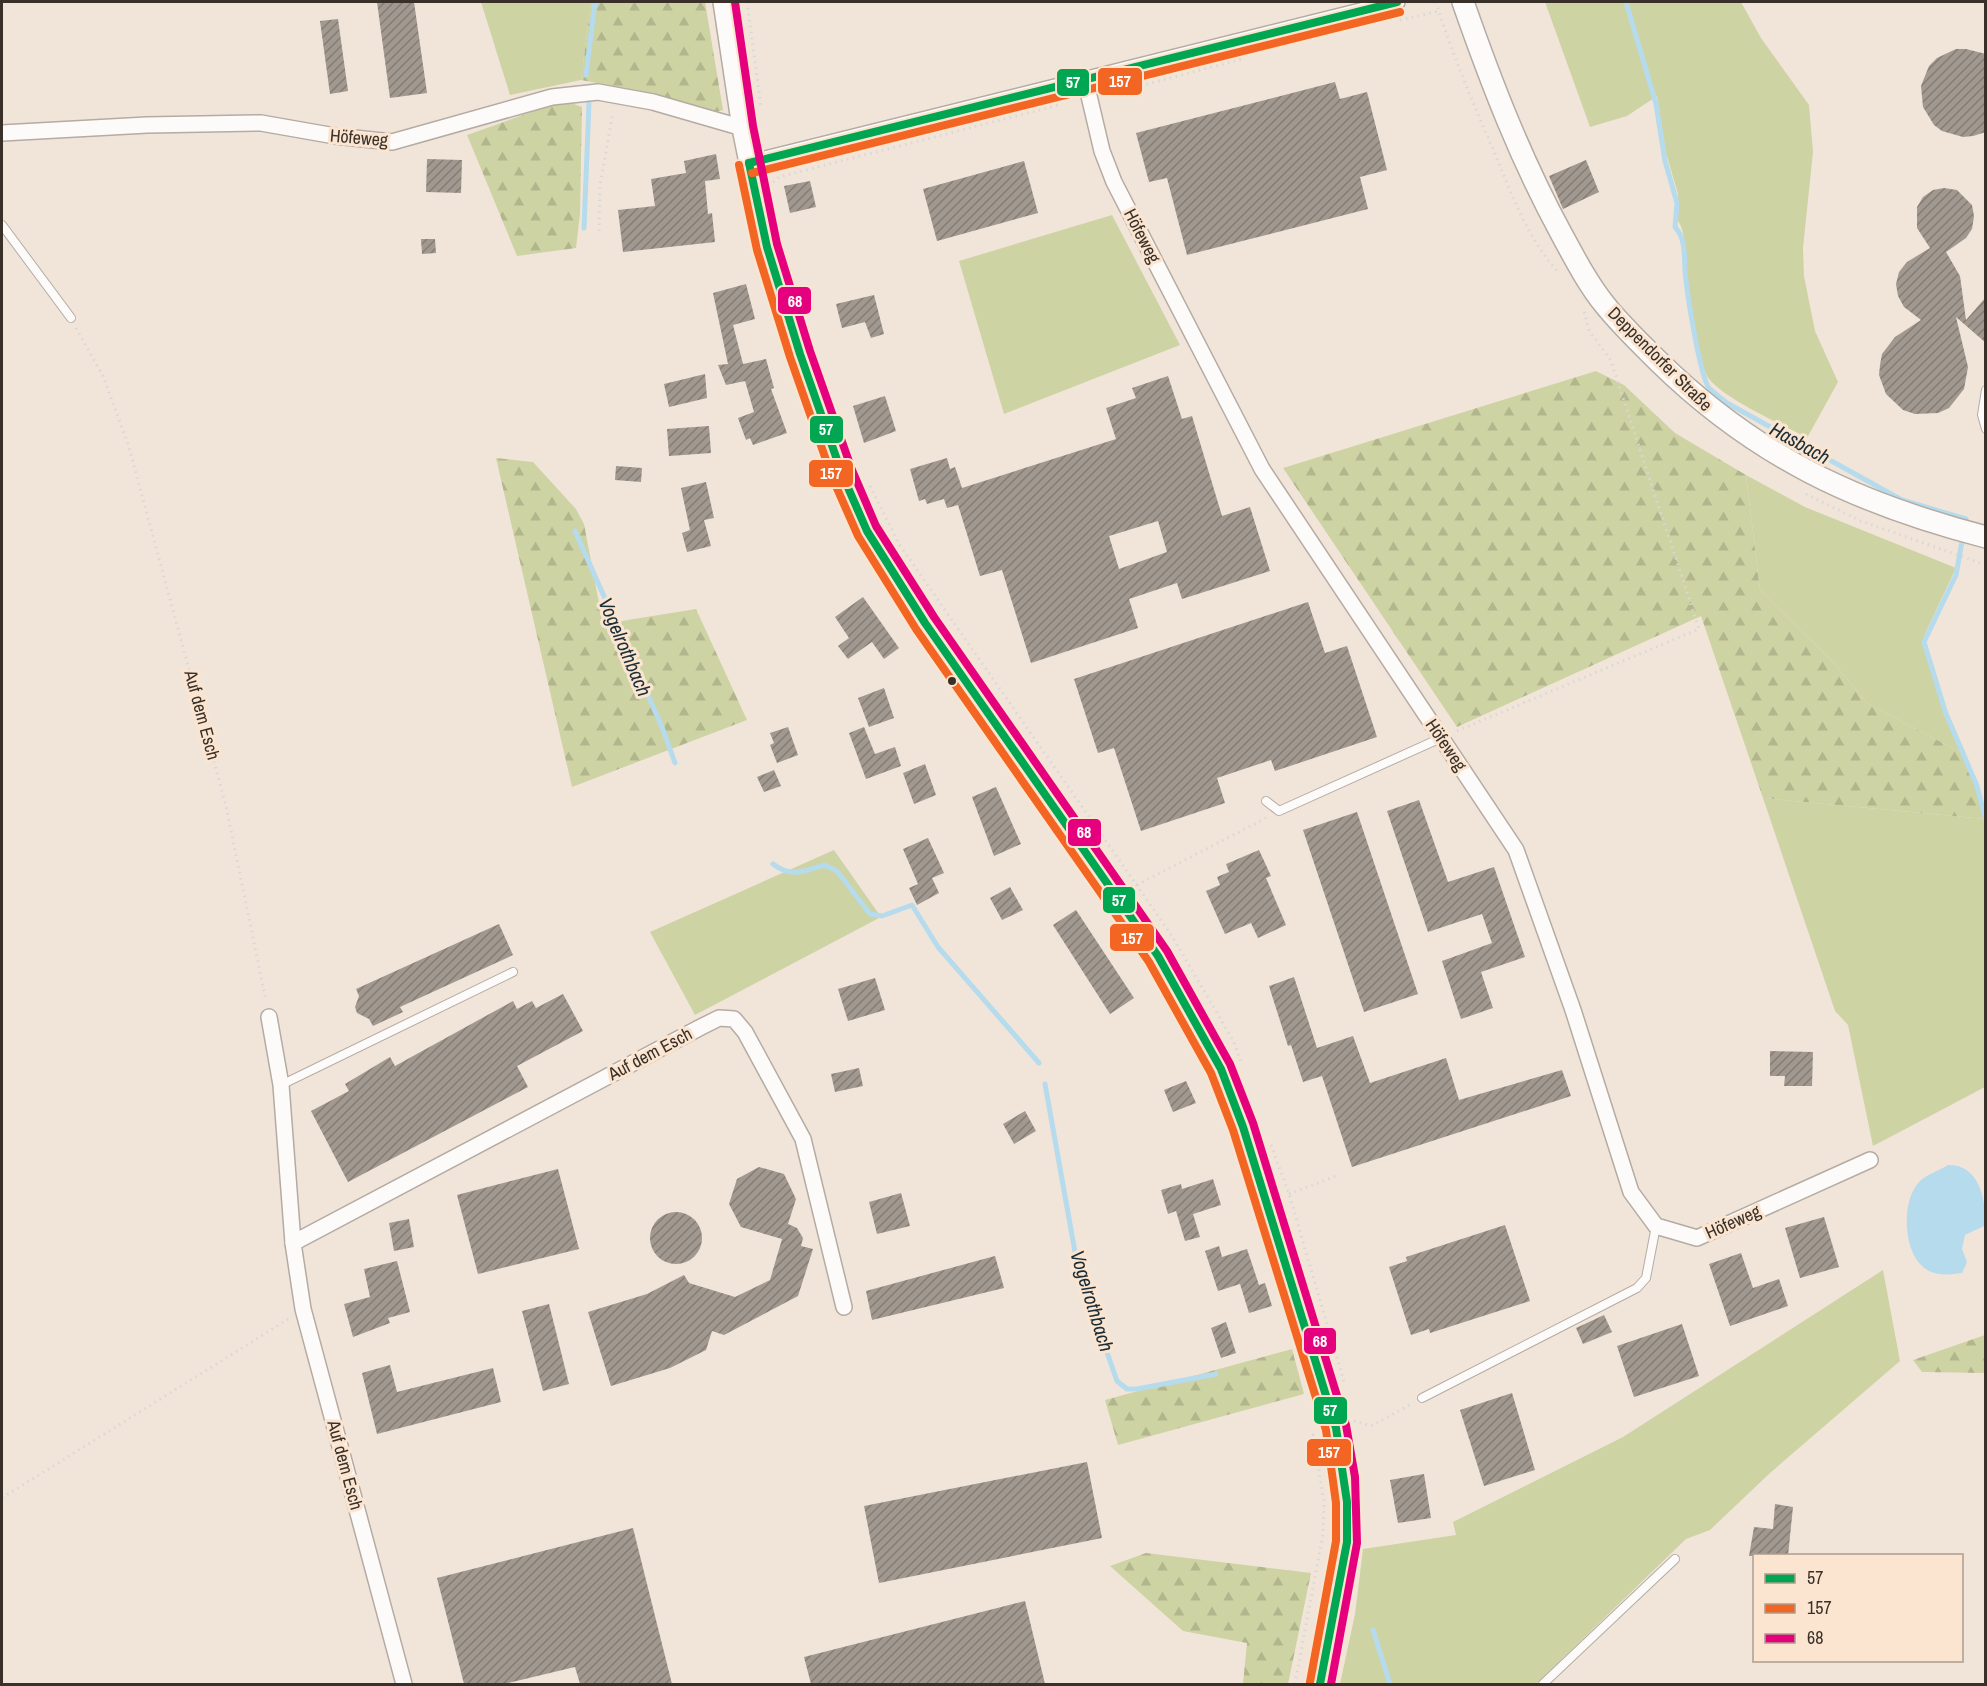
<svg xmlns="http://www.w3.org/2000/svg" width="1987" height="1686" font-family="'Archivo Narrow',sans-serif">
<defs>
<pattern id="forest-firs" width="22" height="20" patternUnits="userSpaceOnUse" patternTransform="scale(1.5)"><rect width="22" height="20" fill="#ced3a4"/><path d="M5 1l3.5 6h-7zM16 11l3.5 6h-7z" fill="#b2b68d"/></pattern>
<pattern id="building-hatch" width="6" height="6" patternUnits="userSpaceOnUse" patternTransform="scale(1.5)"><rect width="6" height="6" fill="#a19890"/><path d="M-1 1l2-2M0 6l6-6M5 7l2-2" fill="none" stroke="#847d76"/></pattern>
</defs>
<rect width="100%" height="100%" fill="#f1e5da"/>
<g fill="#ced3a4">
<polygon points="481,2 591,2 581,80 510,95"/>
<path d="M1545 2H1741L1761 38 1809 105 1813 152 1803 248 1804 276 1815 331 1838 382 1807 438C1782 424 1726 400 1709 379 1699 366 1688 291 1686 271 1683 254 1688 232 1676 218L1678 194 1666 153 1657 96 1627 116 1590 127Z"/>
<polygon points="1112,215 1180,345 1004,414 959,261"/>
<polygon points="1746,475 1805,507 1956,568 1924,636 1946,708 1968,759 1964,754 1868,704 1833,662 1760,590"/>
<polygon points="1763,798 1985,819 1985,1087 1873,1146 1848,1025 1835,1011"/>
<polygon points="834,850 881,917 695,1015 650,932"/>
<polygon points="1883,1270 1900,1361 1770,1473 1710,1530 1686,1539 1536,1684 1340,1684 1355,1614 1363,1549 1456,1535 1453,1522 1623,1437"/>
</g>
<g fill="url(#forest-firs)">
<polygon points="591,2 705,2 723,110 712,113 660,95 581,80"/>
<polygon points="571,103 582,107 580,214 576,248 517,256 467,135 551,105"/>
<polygon points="1596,371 1624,385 1675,433 1746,475 1760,590 1833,662 1868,704 1964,754 1968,759 1985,819 1763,798 1701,616 1457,727 1283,468"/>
<polygon points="496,458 533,462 576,509 584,524 603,624 696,609 747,720 572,787"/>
<polygon points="1985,1335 1985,1373 1922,1372 1913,1360"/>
<polygon points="1292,1349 1304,1394 1118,1445 1105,1400"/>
<polygon points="1146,1553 1311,1573 1288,1684 1243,1684 1247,1643 1183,1631 1110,1566"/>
</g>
<path fill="#b5dbed" d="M1948 1165C1978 1164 1986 1198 1985 1222L1984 1226 1965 1235 1962 1249 1967 1262 1962 1273C1948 1275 1934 1277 1922 1266 1903 1249 1901 1200 1920 1181 1926 1175 1940 1170 1948 1165Z"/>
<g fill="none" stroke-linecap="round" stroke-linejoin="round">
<g stroke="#b5dbed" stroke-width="5">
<path d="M1626 2 1656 104 1665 161 1677 203 1675 227C1688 241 1683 263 1686 280 1688 299 1700 376 1709 388 1714 393 1721 398 1727 403L1902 500 1966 519 1964 527"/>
<polyline points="586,75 595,2"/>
<polyline points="584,228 589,103"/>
<polyline points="575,531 662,727 675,763"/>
<polyline points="1963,536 1956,575 1924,642 1946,714 1977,786 1986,821"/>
<path d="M773 864C791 878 804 871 824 865L837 871 870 914 882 916 912 905 938 947 1039 1063"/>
<polyline points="1045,1084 1078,1269 1117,1381 1127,1389 1137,1389 1216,1374"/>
<polyline points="1373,1630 1390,1684"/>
</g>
</g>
<g fill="url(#building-hatch)" fill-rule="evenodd">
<polygon points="377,2 414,2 427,93 390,98"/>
<polygon points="338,19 348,91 330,94 320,21"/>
<polygon points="1956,49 1966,49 1986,54 1986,132 1973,136 1963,137 1942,131 1934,125 1923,107 1921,86 1929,66 1937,58"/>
<polygon points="1335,82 1340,99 1367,92 1387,170 1360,177 1368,209 1187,255 1167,178 1149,182 1136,133"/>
<polygon points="716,154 720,179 705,181 708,214 712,213 715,242 623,252 618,210 655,206 651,179 686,173 684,161"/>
<polygon points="427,159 462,160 461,193 426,192"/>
<polygon points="1586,160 1599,192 1563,209 1549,176"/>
<polygon points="1024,161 1038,213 937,241 923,189"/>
<polygon points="810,181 816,207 790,213 784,186"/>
<polygon points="1944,188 1957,190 1972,205 1974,216 1972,229 1966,238 1946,252 1960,276 1966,320 1986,297 1986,343 1956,317 1968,367 1964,389 1949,408 1938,413 1915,414 1903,410 1886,394 1879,375 1880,365 1882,354 1895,337 1921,320 1904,307 1898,296 1896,284 1899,272 1907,262 1930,248 1917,228 1917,207 1923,197 1933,190"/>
<polygon points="421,239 435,239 436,253 422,254"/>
<polygon points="746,284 755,319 733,325 743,364 766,359 774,388 771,389 787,433 753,445 750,438 746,440 738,418 754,412 745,381 726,385 718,365 728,364 713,293"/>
<polygon points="874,295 884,334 871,338 865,322 842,328 836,304"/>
<polygon points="705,374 707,398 669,407 664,384"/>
<path d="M1168 376 1182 419 1192 416 1222 516 1250 507 1270 571 1182 599 1177 583 1129 599 1138 628 1031 663 1002 570 980 576 958 505 947 508 944 499 927 504 925 499 919 501 910 469 947 458 950 469 955 467 962 488 1116 439 1106 408 1136 398 1132 388ZM1158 521 1167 552 1119 569 1109 536Z"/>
<polygon points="885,396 896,431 864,443 853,406"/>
<polygon points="709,426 711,453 669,456 667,429"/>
<polygon points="616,466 642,468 641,482 615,480"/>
<polygon points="706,482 714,518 704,520 711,546 687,552 682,533 690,530 681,488"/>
<polygon points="863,597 899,648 884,659 872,642 848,659 838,646 849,638 835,617"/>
<polygon points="1308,602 1325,653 1347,646 1377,737 1275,771 1271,760 1217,778 1225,803 1141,831 1114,748 1098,753 1074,679"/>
<polygon points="884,688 894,718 869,727 858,698"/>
<polygon points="788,727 798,755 777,763 770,745 774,743 770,733"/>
<polygon points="864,727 875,754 895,747 901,766 866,779 849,733"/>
<polygon points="925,764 936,795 914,804 903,773"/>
<polygon points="774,770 781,786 764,792 757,777"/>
<polygon points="996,787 1021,844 994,856 972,797"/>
<polygon points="1419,800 1448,882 1494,867 1525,957 1481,972 1493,1008 1461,1019 1442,961 1492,943 1482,914 1428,932 1387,811"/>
<polygon points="1357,812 1418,994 1364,1012 1303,830"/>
<polygon points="928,838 944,873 932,878 939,893 917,905 909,888 918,884 903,849"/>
<polygon points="1259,850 1271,876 1266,878 1286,925 1258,938 1251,923 1225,934 1206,891 1220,885 1217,877 1229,872 1226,864"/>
<polygon points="1010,887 1023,910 1002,920 990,898"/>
<polygon points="1076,910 1134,998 1110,1014 1053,925"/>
<polygon points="499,924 513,955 400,1007 403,1012 373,1026 369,1019 357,1013 355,1007 359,996 356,989"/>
<polygon points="1294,977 1317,1048 1353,1036 1370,1083 1446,1058 1459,1100 1562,1070 1571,1096 1352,1167 1322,1076 1303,1082 1291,1045 1288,1046 1269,986"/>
<polygon points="875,978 885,1010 848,1021 838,989"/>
<polygon points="563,994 583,1031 517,1066 528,1087 348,1182 311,1111 349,1091 345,1084 390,1057 395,1066 513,1001 517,1009 532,1001 536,1008"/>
<polygon points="1770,1051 1813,1052 1812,1086 1784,1086 1785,1076 1770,1076"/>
<polygon points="859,1068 863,1086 835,1092 831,1074"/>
<polygon points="1186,1081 1196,1103 1173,1112 1164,1090"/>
<polygon points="1025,1111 1036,1131 1014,1144 1003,1124"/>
<polygon points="759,1167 784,1174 796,1199 788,1224 797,1228 803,1238 801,1246 813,1249 798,1296 724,1335 712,1331 706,1350 670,1368 611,1386 588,1312 647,1294 684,1275 689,1283 735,1297 770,1280 782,1239 741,1227 729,1204 737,1179"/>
<polygon points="558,1169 579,1249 478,1274 457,1195"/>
<polygon points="1213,1179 1221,1205 1193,1214 1200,1237 1185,1241 1176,1211 1168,1214 1161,1190 1181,1184 1182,1189"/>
<polygon points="901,1193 910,1226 877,1234 869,1202"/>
<circle cx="676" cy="1238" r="26"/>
<polygon points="1824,1217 1839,1267 1800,1278 1785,1228"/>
<polygon points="409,1219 414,1247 394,1251 389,1223"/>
<polygon points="1505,1225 1530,1301 1430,1333 1429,1329 1411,1335 1389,1267 1407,1261 1406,1257"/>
<polygon points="1219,1246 1222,1257 1247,1249 1259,1285 1265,1283 1272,1306 1249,1313 1240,1284 1218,1291 1205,1251"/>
<polygon points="1741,1253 1753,1288 1779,1279 1788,1306 1730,1326 1709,1264"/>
<polygon points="995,1256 1004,1288 872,1320 866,1291"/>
<polygon points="397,1261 410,1312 388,1318 390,1323 353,1337 344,1304 370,1297 364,1269"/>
<polygon points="549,1304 569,1384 543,1391 522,1311"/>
<polygon points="1604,1315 1612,1332 1583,1344 1576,1328"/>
<polygon points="1226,1322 1236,1353 1221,1358 1211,1328"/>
<polygon points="1682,1324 1699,1376 1634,1397 1617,1346"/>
<polygon points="390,1365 397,1392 493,1368 501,1402 377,1434 362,1373"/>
<polygon points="1512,1393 1535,1470 1484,1486 1460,1410"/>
<polygon points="1087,1462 1102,1538 879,1583 864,1506"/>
<polygon points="1424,1474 1431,1518 1398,1523 1390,1480"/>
<polygon points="1775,1504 1793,1507 1788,1556 1749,1556 1754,1527 1773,1529"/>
<polygon points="633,1528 672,1684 580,1684 575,1667 504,1684 464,1684 437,1578"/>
<polygon points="1025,1601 1045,1684 811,1684 804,1657"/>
</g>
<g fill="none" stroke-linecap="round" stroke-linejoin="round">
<defs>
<g id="lane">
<polyline points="2,225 71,318"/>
<polyline points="1986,390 1982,415 1986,429"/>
<polyline points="1266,801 1279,811 1441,738"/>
<polyline points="281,1085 513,972"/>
<polyline points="1422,1398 1637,1288 1646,1278 1656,1226"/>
<polyline points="1543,1684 1675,1559"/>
</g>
<g id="street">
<polyline points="1085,79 1102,151 1114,182 1262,469 1516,850 1573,1010 1631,1192 1656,1226 1697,1238 1870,1160"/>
<polyline points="2,133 147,125 261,123 335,136 392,142 552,97 598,92 653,102 743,128"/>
<polyline points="749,163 1397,2"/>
<polyline points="269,1017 281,1085 293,1243 303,1309 404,1684"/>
<polyline points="293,1243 701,1027 719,1018 734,1019 745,1032 803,1139 844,1307"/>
</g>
<g id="secondary">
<polyline points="724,2 743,128 767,247 800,354 842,474 867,531 884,561 925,623 1158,956 1199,1026 1221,1069 1243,1127 1336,1428 1345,1479 1347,1542 1320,1684"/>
<path d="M1463 2C1491 82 1521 160 1562 235 1575 259 1588 284 1605 305 1621 325 1640 343 1658 361 1755 456 1855 503 1986 537"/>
</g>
</defs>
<use href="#lane" stroke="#b4aba3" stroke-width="10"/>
<use href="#street" stroke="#b4aba3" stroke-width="18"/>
<use href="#secondary" stroke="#b4aba3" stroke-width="24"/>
<g stroke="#dbd7d4" stroke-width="3" stroke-dasharray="1.5 4.5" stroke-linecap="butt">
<polyline points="747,2 761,107"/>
<path d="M1436 2C1452 54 1474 106 1496 156 1512 196 1529 241 1559 273"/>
<polyline points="1400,20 1439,11"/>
<polyline points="1106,95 1242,59"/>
<polyline points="773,182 779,177 1059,105"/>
<polyline points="599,231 600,185 613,112"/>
<polyline points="76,328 103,376 128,444 226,806 266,1001"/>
<polyline points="870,486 899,544 1172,936 1234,1042 1242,1065"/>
<polyline points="1806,494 1861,521 1986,565"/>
<polyline points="1457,731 1699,629 1611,361 1589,330 1584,311"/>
<polyline points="1137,885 1266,818"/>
<polyline points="1271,1145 1289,1194 1344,1382"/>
<polyline points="1289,1194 1336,1176"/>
<polyline points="1354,1421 1371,1426 1413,1403"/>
<polyline points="2,1498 290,1318"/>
<polyline points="1295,1684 1323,1534 1324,1502 1313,1435 1317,1434"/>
</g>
<use href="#lane" stroke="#fdfbf9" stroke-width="8"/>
<use href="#street" stroke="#fdfbf9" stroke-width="15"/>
<use href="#secondary" stroke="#fdfbf9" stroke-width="21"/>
<defs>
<g id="bus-1">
<polyline points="749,163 767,247 800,354 842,474 867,531 925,623 1158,956 1221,1069 1243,1127 1336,1428 1347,1502 1347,1542 1320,1684"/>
<polyline points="749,163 1397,2"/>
</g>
<g id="bus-2">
<polyline points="739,165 757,250 790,357 832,477 858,536 916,629 1149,962 1211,1073 1233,1130 1326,1430 1336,1503 1336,1541 1310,1682"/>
<polyline points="752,173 1400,12"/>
</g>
<polyline id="bus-3" points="735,2 753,126 777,244 810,351 852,470 876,526 934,617 1167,951 1230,1064 1253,1123 1346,1425 1355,1477 1357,1543 1331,1684"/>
</defs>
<use href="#bus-1" stroke="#fbe5d0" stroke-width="12"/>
<use href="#bus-2" stroke="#fbe5d0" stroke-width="12"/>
<use href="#bus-3" stroke="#fbe5d0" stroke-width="12"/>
<use href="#bus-1" stroke="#00a651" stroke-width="8"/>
<use href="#bus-2" stroke="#f26522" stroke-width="8"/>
<use href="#bus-3" stroke="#e5007d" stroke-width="8"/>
</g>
<circle fill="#393129" stroke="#fbe5d0" stroke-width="2" cx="952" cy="681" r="5"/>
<g text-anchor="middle" stroke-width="6" stroke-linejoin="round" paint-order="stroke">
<g font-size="18" fill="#393129" stroke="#fbe5d0">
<text transform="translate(359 138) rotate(5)" y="6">Höfeweg</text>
<text transform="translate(1142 236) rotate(63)" y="6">Höfeweg</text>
<text transform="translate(1660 359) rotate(45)" y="6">Deppendorfer Straße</text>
<text transform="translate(202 715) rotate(75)" y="6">Auf dem Esch</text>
<text transform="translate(1446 745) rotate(56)" y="6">Höfeweg</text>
<text transform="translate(650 1054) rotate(-28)" y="6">Auf dem Esch</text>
<text transform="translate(1733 1222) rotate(-24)" y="6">Höfeweg</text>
<text transform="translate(345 1465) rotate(75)" y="6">Auf dem Esch</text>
</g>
<g font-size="20" font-style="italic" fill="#1a2e37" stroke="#fbe5d0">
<text transform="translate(1800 443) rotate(29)" y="7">Hasbach</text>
<text transform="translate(625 647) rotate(67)" y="7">Vogelrothbach</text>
<text transform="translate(1092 1301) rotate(73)" y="7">Vogelrothbach</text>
</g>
</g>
<g stroke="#fbe5d0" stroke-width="2">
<rect x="1097" y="67" width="46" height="29" rx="6" fill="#f26522"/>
<rect x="1056" y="68" width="34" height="29" rx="6" fill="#00a651"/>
<rect x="777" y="286" width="35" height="29" rx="6" fill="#e5007d"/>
<rect x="809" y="415" width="35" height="29" rx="6" fill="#00a651"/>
<rect x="808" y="459" width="46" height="29" rx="6" fill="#f26522"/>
<rect x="1067" y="818" width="35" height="29" rx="6" fill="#e5007d"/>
<rect x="1102" y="886" width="34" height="28" rx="6" fill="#00a651"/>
<rect x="1109" y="923" width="46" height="29" rx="6" fill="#f26522"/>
<rect x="1303" y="1327" width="34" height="28" rx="6" fill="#e5007d"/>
<rect x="1313" y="1396" width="35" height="29" rx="6" fill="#00a651"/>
<rect x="1306" y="1438" width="46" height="29" rx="6" fill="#f26522"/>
</g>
<g font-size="16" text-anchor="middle" font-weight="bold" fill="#fff">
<text x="1120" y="87">157</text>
<text x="1073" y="88">57</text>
<text x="795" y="307">68</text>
<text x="826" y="435">57</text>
<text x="831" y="479">157</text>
<text x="1084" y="838">68</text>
<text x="1119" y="906">57</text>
<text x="1132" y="944">157</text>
<text x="1320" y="1347">68</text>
<text x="1330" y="1416">57</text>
<text x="1329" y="1458">157</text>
</g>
<rect width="1987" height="1686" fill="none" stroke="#393129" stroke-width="6"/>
<rect x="1753" y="1554" width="210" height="108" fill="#fbe5d0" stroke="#ad9d8d" stroke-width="1.5"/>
<rect x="1765" y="1574" width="30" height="9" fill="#00a651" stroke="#ad9d8d" stroke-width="1.5"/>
<text x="1807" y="1584" font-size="18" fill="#393129">57</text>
<rect x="1765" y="1604" width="30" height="9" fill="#f26522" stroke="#ad9d8d" stroke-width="1.5"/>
<text x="1807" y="1614" font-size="18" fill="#393129">157</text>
<rect x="1765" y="1634" width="30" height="9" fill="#e5007d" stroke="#ad9d8d" stroke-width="1.5"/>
<text x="1807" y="1644" font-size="18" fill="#393129">68</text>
</svg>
